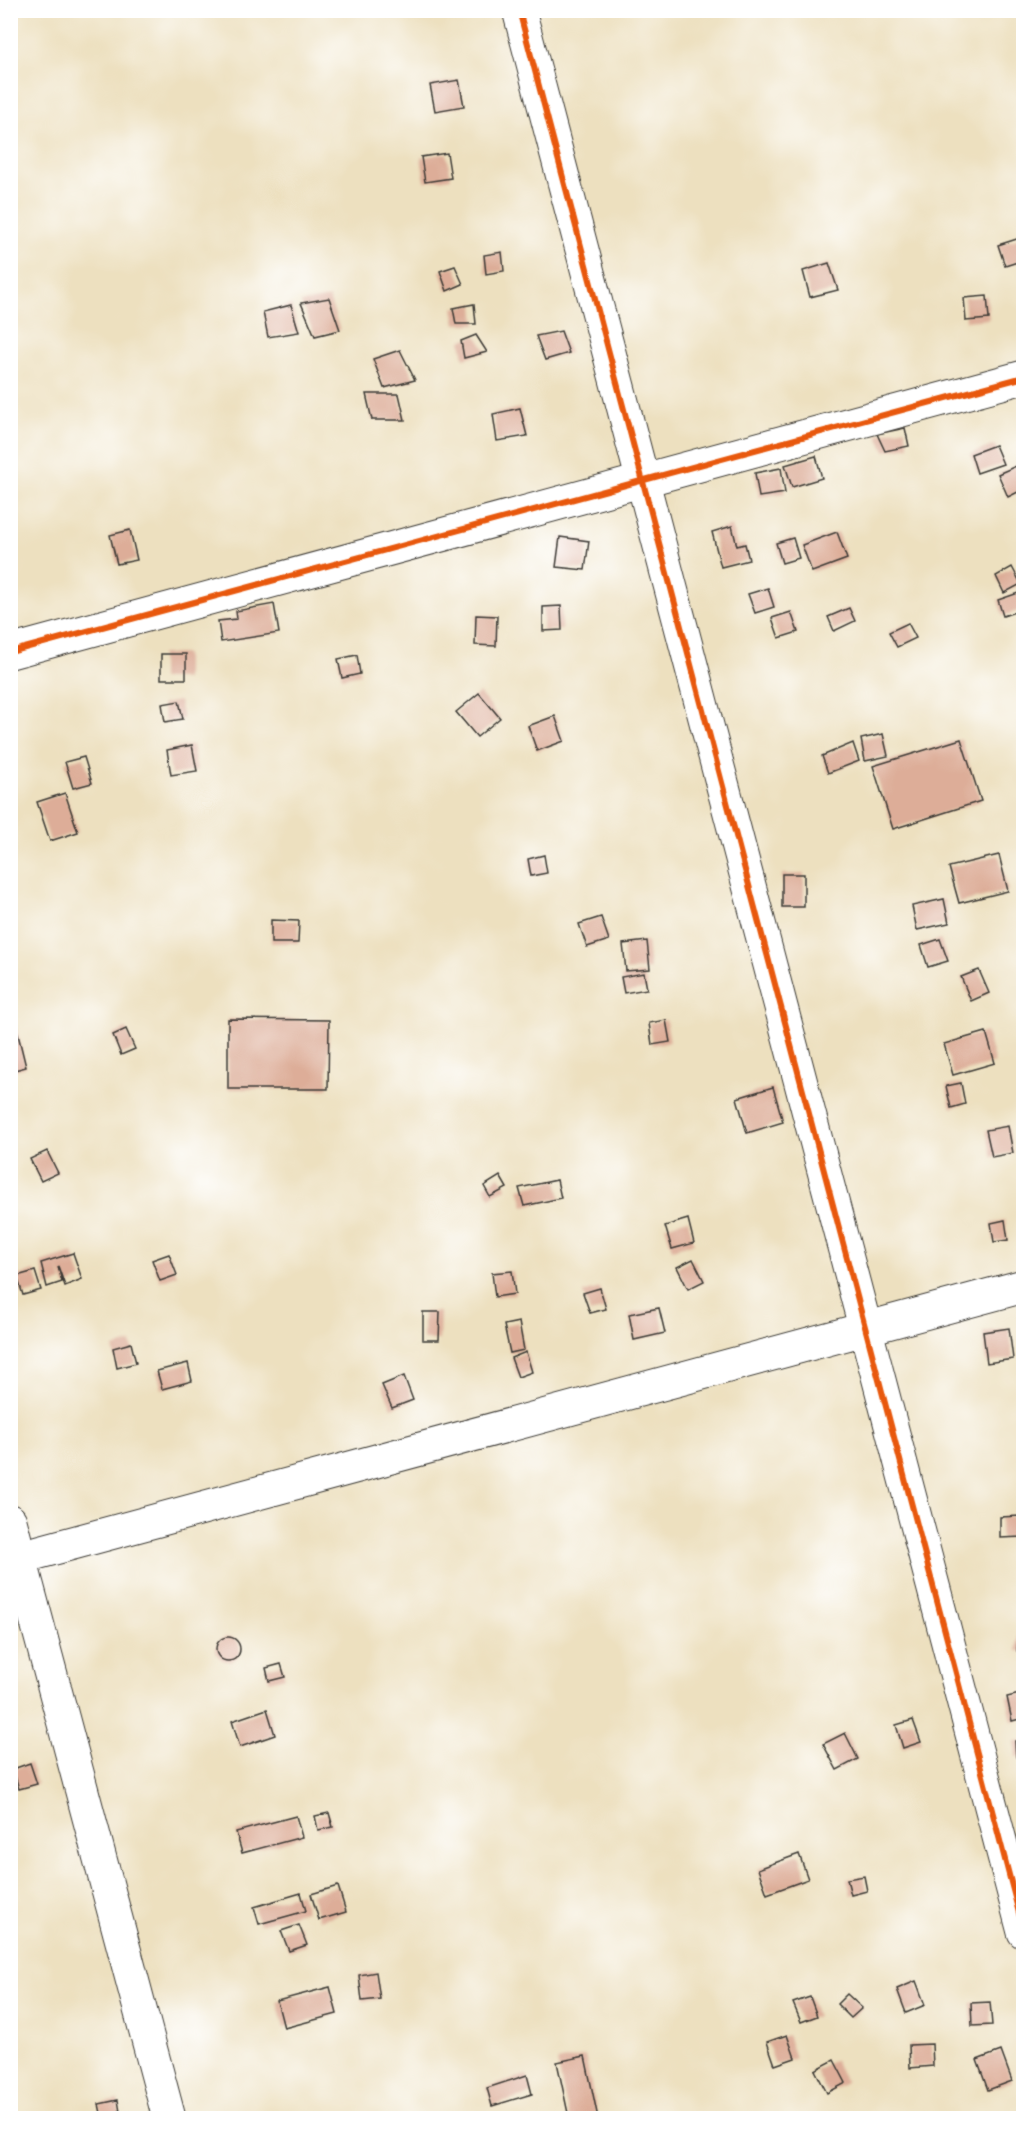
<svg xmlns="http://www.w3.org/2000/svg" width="1034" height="2129" font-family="'IM FELL Double Pica',serif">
<rect width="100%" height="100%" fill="#fff"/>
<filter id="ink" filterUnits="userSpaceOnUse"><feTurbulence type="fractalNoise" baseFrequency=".0167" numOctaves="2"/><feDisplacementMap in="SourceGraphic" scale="12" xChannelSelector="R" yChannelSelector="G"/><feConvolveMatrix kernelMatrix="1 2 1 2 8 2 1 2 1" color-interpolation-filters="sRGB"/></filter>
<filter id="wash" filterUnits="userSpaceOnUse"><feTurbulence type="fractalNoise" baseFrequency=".008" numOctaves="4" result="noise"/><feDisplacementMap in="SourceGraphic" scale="24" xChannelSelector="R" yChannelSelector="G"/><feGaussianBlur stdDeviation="1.35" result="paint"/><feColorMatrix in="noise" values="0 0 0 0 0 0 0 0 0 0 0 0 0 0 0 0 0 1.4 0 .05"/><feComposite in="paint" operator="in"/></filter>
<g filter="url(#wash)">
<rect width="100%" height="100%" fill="#ede0bf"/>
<g id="blocks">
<g fill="#ddad98">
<polygon points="459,80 464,106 435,111 430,85"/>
<polygon points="447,153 451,178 425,182 421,157"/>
<polygon points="1020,238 1024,260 1005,266 998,245"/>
<polygon points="502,252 504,271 486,274 484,255"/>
<polygon points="829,263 838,290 810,297 803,271"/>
<polygon points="455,266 463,284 447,291 440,271"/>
<polygon points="987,296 989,319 966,321 964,298"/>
<polygon points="329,298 340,330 315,336 301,303"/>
<polygon points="474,304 476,324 456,324 453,308"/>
<polygon points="291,305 299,332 268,337 263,312"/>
<polygon points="561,331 569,353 545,360 536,336"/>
<polygon points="476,335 487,352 464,358 461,341"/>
<polygon points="400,350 415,380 384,388 373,359"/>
<polygon points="366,394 399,394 405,420 372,420"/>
<polygon points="520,408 527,436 497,441 493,414"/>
<polygon points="905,428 909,446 885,451 877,434"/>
<polygon points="995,445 1003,464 977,473 971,454"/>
<polygon points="816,456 822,478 792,487 785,465"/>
<polygon points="1016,466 1024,489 1008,497 998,474"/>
<polygon points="781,468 785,493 759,497 755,473"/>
<polygon points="732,526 737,546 745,544 749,560 721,567 712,532"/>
<polygon points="130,530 137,560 117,564 110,535"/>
<polygon points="837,532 847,559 812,572 802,545"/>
<polygon points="560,537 589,541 585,570 556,567"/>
<polygon points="793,538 799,558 782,563 776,543"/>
<polygon points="1012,567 1021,584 1004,593 996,576"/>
<polygon points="768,588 774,607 755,613 748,594"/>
<polygon points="1024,591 1024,609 1003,616 998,600"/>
<polygon points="274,604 279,633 221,642 218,621 237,619 236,611"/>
<polygon points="561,606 562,630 543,631 543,607"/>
<polygon points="849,608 855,621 834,631 828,617"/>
<polygon points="791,612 798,632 779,638 772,618"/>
<polygon points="476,615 497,616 496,646 475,645"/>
<polygon points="908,623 916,638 897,647 889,632"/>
<rect x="161" y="654" width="25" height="25"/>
<polygon points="357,655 360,674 342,678 338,659"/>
<polygon points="479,693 500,718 477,737 456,712"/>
<polygon points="179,701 183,719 165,722 162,704"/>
<polygon points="555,716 564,741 537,751 528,726"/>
<polygon points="883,734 888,756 865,761 861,739"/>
<polygon points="961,739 981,801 893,829 873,766"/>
<polygon points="853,743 859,761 828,773 822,756"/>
<polygon points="192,745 197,771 171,775 167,750"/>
<polygon points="84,757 92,783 73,788 65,762"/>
<polygon points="65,793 78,832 50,841 37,802"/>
<polygon points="544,855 547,873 531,876 528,859"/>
<polygon points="999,855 1008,891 959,903 949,867"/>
<rect x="782" y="874" width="22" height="33"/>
<polygon points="944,899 949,923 917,930 912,906"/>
<polygon points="601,917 609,940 587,947 579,924"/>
<polygon points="271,920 299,921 298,943 271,943"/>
<polygon points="940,939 948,961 928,967 921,945"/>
<polygon points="647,941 650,969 626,971 623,944"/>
<polygon points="979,970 989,993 971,1001 961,977"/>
<polygon points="644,973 647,989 624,993 621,977"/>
<polygon points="228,1019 329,1020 328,1089 228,1089"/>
<polygon points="666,1020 670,1042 652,1045 649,1023"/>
<polygon points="16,1026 26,1067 11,1071 10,1027"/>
<polygon points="126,1029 135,1049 121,1055 113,1035"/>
<polygon points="986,1032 995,1063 953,1075 944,1044"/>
<polygon points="961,1083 965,1104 951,1108 946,1086"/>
<polygon points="773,1087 783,1122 747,1133 737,1098"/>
<polygon points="1008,1126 1013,1153 992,1157 986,1130"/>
<polygon points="47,1151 58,1173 41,1181 30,1159"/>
<polygon points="500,1176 507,1188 490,1197 484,1186"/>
<polygon points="557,1180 561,1198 524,1206 519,1188"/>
<polygon points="688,1219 694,1243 672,1249 665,1226"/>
<polygon points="1005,1220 1008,1240 994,1242 991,1223"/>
<polygon points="73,1253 82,1279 65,1286 58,1266 62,1282 47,1287 41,1263"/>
<polygon points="169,1254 177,1275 160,1281 152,1260"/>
<polygon points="693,1259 704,1281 688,1289 677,1267"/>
<polygon points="35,1271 41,1290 23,1295 17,1276"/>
<polygon points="512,1271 515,1294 495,1297 492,1273"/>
<polygon points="600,1288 606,1309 590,1313 583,1293"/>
<polygon points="659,1308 665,1333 634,1340 629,1314"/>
<polygon points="423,1312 440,1312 439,1340 423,1340"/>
<polygon points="519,1322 524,1350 510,1353 504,1325"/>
<polygon points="1009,1328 1013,1359 987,1363 983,1332"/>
<polygon points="131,1343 136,1363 117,1368 113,1348"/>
<polygon points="526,1352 532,1372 518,1377 511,1358"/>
<polygon points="188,1363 192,1381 162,1389 157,1371"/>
<polygon points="404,1376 413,1400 392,1408 382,1385"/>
<polygon points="1021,1516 1022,1537 1000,1538 1000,1517"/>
<polygon points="1019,1625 1024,1625 1024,1651 1017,1651"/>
<circle cx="228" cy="1649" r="12"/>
<polygon points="281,1664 285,1677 269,1681 266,1668"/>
<polygon points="1024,1693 1024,1718 1012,1721 1007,1697"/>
<polygon points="267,1709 275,1735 240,1747 232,1721"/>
<polygon points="913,1720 921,1742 903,1748 896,1725"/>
<polygon points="845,1733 858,1759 837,1770 823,1744"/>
<polygon points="1015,1741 1024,1741 1024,1756 1016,1757"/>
<polygon points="30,1763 37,1784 19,1789 13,1769"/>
<polygon points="329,1813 333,1827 318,1830 315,1816"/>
<polygon points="296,1816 302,1837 242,1853 236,1832"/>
<polygon points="799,1854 808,1879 767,1894 758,1869"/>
<polygon points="864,1876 867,1891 851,1895 847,1879"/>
<polygon points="338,1886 346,1912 319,1920 311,1894"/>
<polygon points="301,1893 306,1911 259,1924 254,1907"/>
<polygon points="299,1925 307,1945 289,1951 281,1931"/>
<polygon points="376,1972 380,1999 362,2001 359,1975"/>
<polygon points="916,1981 925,2005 906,2013 897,1989"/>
<polygon points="330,1987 337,2014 284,2028 277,2001"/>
<polygon points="847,1994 862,2008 851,2018 837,2004"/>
<polygon points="810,1997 817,2016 801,2022 793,2003"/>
<polygon points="990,2002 992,2025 972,2026 971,2003"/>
<polygon points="787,2035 795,2058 775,2065 767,2042"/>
<polygon points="932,2044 933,2066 910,2068 909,2045"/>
<polygon points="1001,2051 1012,2081 988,2090 977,2060"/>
<polygon points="585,2056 598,2118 569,2118 557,2062"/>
<polygon points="834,2060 846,2083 827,2093 815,2070"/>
<polygon points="527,2075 532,2094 492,2106 487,2088"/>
<polygon points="118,2100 121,2118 102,2118 99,2104"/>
</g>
</g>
</g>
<g filter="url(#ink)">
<use href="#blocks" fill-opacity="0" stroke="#3b3934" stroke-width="1.5"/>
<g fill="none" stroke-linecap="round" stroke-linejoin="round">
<defs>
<g id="minor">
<polyline points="519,10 1024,1932"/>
<polyline points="10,652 1024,377"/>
<polyline points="10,1521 169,2118"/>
<polyline points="10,1560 1024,1286"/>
</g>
</defs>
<use href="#minor" stroke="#3b3934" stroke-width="35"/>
<use href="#minor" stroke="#fff" stroke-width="33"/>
<defs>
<g id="cycleway">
<polyline points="519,10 1024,1932"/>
<polyline points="10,652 1024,377"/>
</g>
</defs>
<use href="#cycleway" stroke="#fff" stroke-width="10"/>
<use href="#cycleway" stroke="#e8590c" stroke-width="6"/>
</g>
</g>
<rect width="1034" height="2129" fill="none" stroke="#fff" stroke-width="36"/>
</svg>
